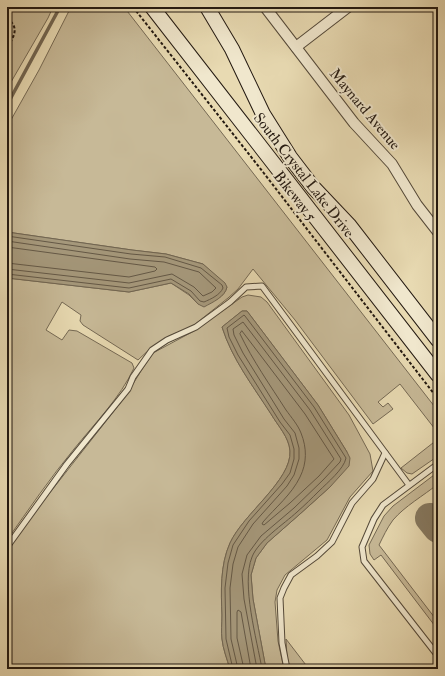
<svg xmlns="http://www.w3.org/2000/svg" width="445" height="676" font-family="'IM FELL Double Pica',serif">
<rect width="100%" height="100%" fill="#e8dab2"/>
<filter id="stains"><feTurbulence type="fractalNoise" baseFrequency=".005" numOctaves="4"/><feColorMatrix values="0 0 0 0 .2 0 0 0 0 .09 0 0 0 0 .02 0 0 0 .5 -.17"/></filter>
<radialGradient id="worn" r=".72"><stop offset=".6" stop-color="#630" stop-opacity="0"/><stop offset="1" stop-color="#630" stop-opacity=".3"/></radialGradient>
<g fill="#c7b997" stroke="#756954">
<polygon points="7,7 53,7 48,18 7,89"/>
<path d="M71 7H124L438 411V433L400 384 378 402 383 407 388 403 393 409 373 424 295 320 253 269 238 289 228 298 194 325 186 329 169 336 152 347 138 360 83 325 80 321 81 315 62 302 46 330 62 340 69 330 77 331 132 363 134 368C120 398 95 423 74 449 50 478 29 509 7 540V278L129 292 171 283 189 295 198 304C210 301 224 300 227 287L203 264 166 254 132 250 7 232V127L39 70Z"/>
<path d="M248 295 261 297 267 302 349 415 370 454 373 471 350 497 327 540 285 575 277 590 275 602 278 641 284 669H266L253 599 251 575 256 558 267 543 300 514 330 487 347 452 318 405 247 311H242L222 327C232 359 253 386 271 414 278 426 289 437 290 451 292 480 243 514 230 543 220 565 221 592 222 615 222 623 221 632 222 639 223 649 227 659 230 669H7V551L41 504 125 397 141 371 153 353 194 331 242 297Z"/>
<polygon points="438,439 438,456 412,474 407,473 401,468"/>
<path d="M438 472V484C423 496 405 506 393 520 387 528 383 537 379 545L438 622V630L381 555 374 560 370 554 369 545 384 516 393 506Z"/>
<polygon points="286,639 309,669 290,669 287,657"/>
</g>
<g fill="#a5987b" stroke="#716551">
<path d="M7 232 132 250 166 254 203 264 225 283 227 287C225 297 213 302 204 307L198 304 189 294 171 283 129 292 7 278Z"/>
<path d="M242 311H247L318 405 347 452 350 458 349 466 330 487 300 514 267 543 256 558 251 575 253 599 266 669H230C227 659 223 649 222 639 221 632 222 623 222 615 221 592 220 565 230 543 243 514 292 480 290 451 289 437 278 426 271 414 253 386 232 359 222 327Z"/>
</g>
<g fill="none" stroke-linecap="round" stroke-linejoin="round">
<g stroke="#645846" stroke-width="1">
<path d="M7 236 131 254 165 257 201 268 222 285 223 288C220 295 211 299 204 302L200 301 191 291 171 279 129 288 7 274"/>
<polyline points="7,241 130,259 164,262 199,272 216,288 212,292 203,296 194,287 172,274 129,283 7,269"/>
<polyline points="7,247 155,267 157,269 155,271 129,277 7,263"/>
<path d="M242 331 305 414 334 459 319 476 290 503 264 525 262 524 263 522C275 508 292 494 300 477 307 463 307 448 301 433 298 425 291 417 286 410 270 385 253 361 240 334Z"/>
<path d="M233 669 226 639 225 588 228 563 233 545 249 521 282 484 290 473 294 459V449L290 435 280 422 238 355 229 337 227 328 244 315 245 316 314 407 346 458C344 469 327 483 319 491 312 498 305 505 297 512 284 524 258 541 252 557 241 584 257 640 262 669"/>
<polyline points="238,669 231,639 230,588 233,564 238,547 253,524 287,486 294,475 299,459 299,448 295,433 284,419 243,353 234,335 233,329 243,322 310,410 341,459 340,462 323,480 294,508 261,536 247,555 242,574 244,599 257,669"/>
<polyline points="244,669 237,638 237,612 238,610 241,612 251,669"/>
</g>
<polyline stroke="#716551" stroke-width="3.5" points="7,105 60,7"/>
<polyline stroke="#867a62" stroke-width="30" points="430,518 438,528"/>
<defs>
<g id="lane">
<polyline points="438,464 383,505 374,519 362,547 364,561 438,656"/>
<polyline points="7,547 67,464 128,389 133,377 152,350 167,340 196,327 230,302 246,287 262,286 409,485"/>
<polyline points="287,669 282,643 280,598 284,588 291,575 317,556 332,542 352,503 373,479 385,453"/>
</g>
<g id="street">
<polyline points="265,7 354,123 392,164 417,205 438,232"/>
<polyline points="296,47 348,7"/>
</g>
<g id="secondary">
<polyline points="152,7 438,375"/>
<polyline points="207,7 232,49 263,114 290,157 313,187 349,225 438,340"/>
</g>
</defs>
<use href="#lane" stroke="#544939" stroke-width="7"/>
<use href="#street" stroke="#544939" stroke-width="12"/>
<use href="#secondary" stroke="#231911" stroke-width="16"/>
<g stroke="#231911" stroke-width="2" stroke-dasharray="3 2" stroke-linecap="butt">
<polyline points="133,7 263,172 438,399"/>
<path d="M7 18C20 28 14 36 7 48"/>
</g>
<use href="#lane" stroke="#f0e7cd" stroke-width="5"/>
<use href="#street" stroke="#f0e7cd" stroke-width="10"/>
<use href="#secondary" stroke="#f0e7cd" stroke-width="14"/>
</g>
<g text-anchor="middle" stroke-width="4" stroke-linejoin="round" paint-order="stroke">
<g font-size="15" fill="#231911" stroke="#f0e7cd">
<text transform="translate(365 109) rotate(50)" y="5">Maynard Avenue</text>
<text transform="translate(304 175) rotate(52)" y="5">South Crystal Lake Drive</text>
<text transform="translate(295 196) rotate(52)" y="5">Bikeway 5</text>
</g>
</g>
<rect width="445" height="676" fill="none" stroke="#e8dab2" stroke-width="24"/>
<rect x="8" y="8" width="429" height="660" fill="none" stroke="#231911" stroke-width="2"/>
<rect x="12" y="12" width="421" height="652" fill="none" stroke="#231911"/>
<rect width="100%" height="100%" filter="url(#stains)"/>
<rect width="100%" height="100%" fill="url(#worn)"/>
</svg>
